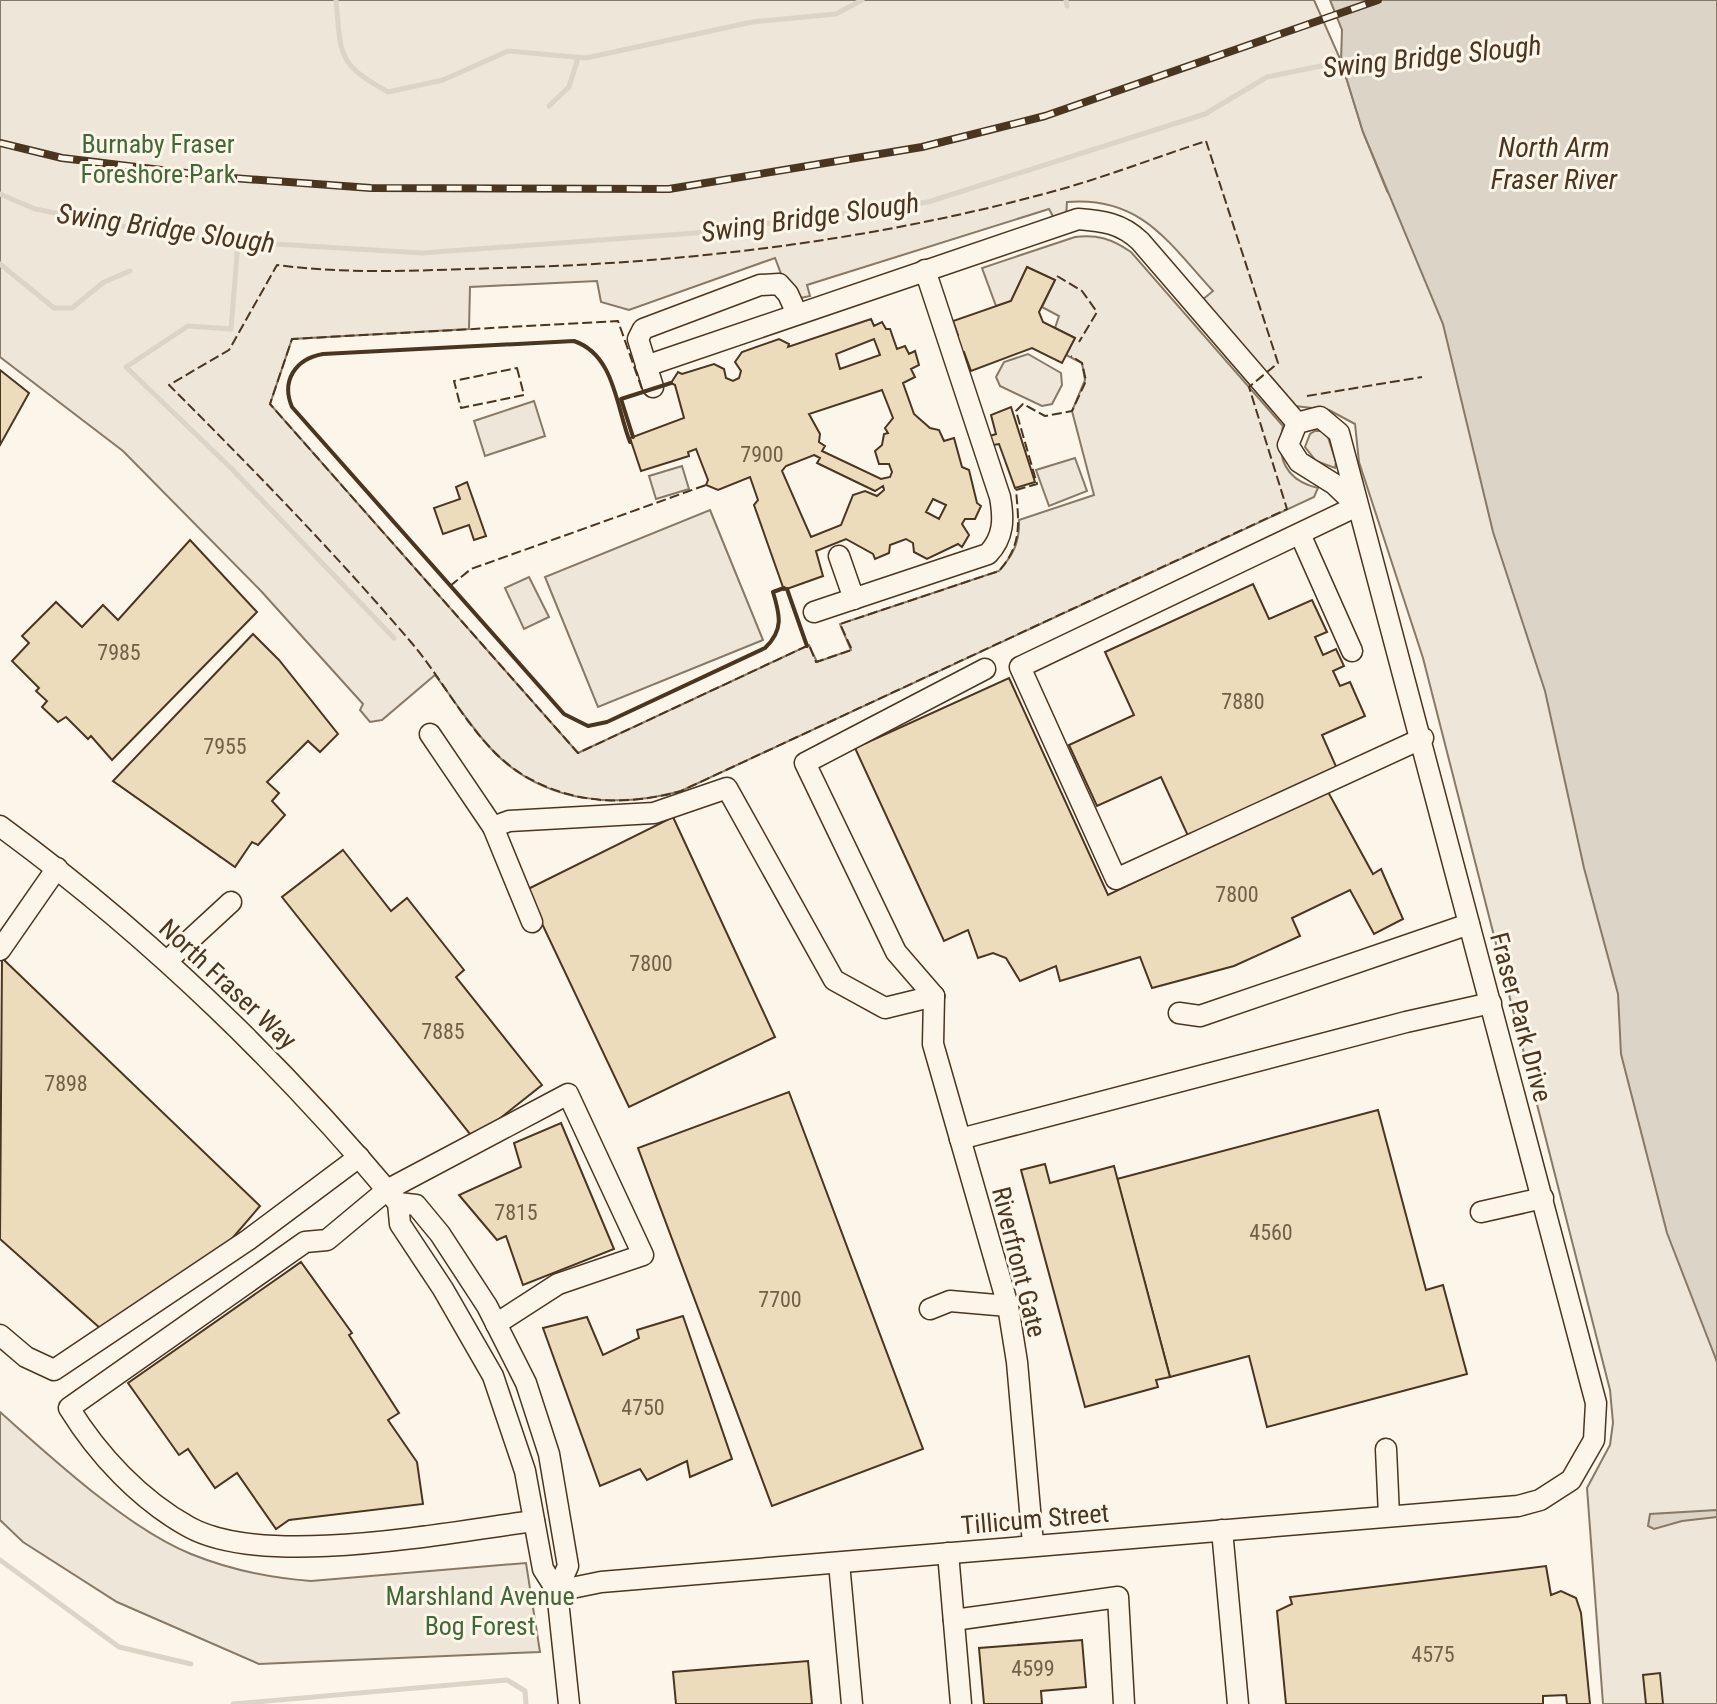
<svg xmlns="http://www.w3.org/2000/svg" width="1717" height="1704" font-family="'Roboto Condensed',sans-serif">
<rect width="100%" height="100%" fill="#fbf6e9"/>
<g fill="#ede6d9" stroke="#887966" stroke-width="2">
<path d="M0 0H1314L1341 61 1363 132 1387 191 1467 297 1717 1362V1704H1603L1587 1488 1610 1445 1613 1423 1610 1390 1423 658 1359 462 1355 424 1329 410 1295 406 1202 300 1213 291C1168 242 1141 196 1067 202L1066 217 1055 220 1049 209 807 285 810 296 791 300 775 258 629 310 601 302 597 281 470 287 469 329 292 339 270 404 578 753 809 645 817 662 851 650 840 624 999 571C1013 555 1020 542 1019 520L1094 495 1072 411 1085 380 1082 363 1066 355 1075 338 1055 328 1059 316 1042 307 1055 280 1027 267 1011 301 996 306 982 268 1075 237C1097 234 1112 239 1131 252L1283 426C1276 457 1285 480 1318 488L1314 497 681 791C616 809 546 803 496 754 473 731 455 701 435 675L382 720 370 722 360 710 363 704 261 591 123 451 0 357Z"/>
<polygon points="1028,354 1061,373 1062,385 1052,404 1042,406 1000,386 996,377 1004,362"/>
<polygon points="534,401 545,436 485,456 474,421"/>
<polygon points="1315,431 1326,431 1336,462 1335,468 1316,461 1305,447 1310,434"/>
<polygon points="1075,458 1087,491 1049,506 1036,470"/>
<polygon points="682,466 689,489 656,499 649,476"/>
<polygon points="710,510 763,640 598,707 545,577"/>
<polygon points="529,577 549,617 524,629 505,588"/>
<path d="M0 1412C52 1458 127 1528 191 1554 228 1569 271 1578 311 1581L526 1563 540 1652 259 1664 117 1602 23 1542 0 1520Z"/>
</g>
<g fill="#dcd4c6" stroke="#887966" stroke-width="2">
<polygon points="1330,0 1717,0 1717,1362 1667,1233 1621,1054 1618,994 1584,868 1545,691 1493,532 1443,324 1363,132 1341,61 1342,30"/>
<polygon points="1717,1510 1717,1517 1682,1521 1654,1529 1648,1526 1650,1514"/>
</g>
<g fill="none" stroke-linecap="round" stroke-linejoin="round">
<g stroke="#dcd4c6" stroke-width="5">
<path d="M336 0C341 55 337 64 388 92L443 80 508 51 586 58 752 22 836 14 862 0"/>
<polyline points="1066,0 1067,6"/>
<polyline points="549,106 569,87 578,58"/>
<polyline points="0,194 35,209 136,229 227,241 422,253 696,233 928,202 1205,114 1267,77 1345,61"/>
<polyline points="238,242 231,329 188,326 126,367 231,468 394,638"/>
<polyline points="0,264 54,308 72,308 104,282 130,271"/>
<polyline points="0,1560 119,1647 191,1664"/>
<polyline points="233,1704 507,1680 525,1691 526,1704"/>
</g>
</g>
<g fill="#ecdcbc" stroke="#4a3520" stroke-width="2" fill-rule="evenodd">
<polygon points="1027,267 1055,280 1039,312 1043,322 1075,338 1062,363 1032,348 971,371 964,352 958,354 953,338 958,335 953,321 1011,301"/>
<path d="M871 319 874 326 882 322 886 329H890L897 349 905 346 909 354 915 351 919 365 911 369 915 377 903 383 914 414 930 428 939 430 944 441 954 438 962 467 969 470 977 503 981 506 975 519H965L962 524 969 535 962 547 958 544 927 559 914 552 913 543 906 539 890 545 889 553 875 559 873 554 846 539 816 551 823 576 784 590 754 505 758 500 750 477 718 490 706 485 708 480 696 449 688 452 689 456 641 471 630 438 684 418 675 385 671 383 678 372 682 374 714 364 724 369 726 378 733 381 739 378 741 371 735 362 742 352 779 339 789 344 788 347ZM874 339 880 355 840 369 836 354ZM882 390 893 418 885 428 888 433 884 434 882 445 875 451 879 464H889L892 472 890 477 881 479 822 451 825 446 819 442 820 434 809 414ZM814 455 820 458 817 463 875 491 883 486 884 490 877 496 865 491 853 495 841 525 811 537 782 471 786 466ZM933 499 946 505 939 519 926 512Z"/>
<polygon points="0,370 29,393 0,445"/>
<polygon points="1011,407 1035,482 1015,488 999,444 993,445 990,436 996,434 991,415"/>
<polygon points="467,482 486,536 474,540 469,525 443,534 434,508 460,499 456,487"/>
<polygon points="190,540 257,612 112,760 91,736 88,739 66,717 58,722 42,707 47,701 36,691 39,688 12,661 29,643 22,636 56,602 82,627 103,605 118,620"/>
<polygon points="1253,584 1269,619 1312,600 1327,632 1315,637 1323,655 1336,649 1344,666 1333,671 1340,686 1350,682 1365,716 1322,735 1338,771 1189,838 1161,777 1097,806 1069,745 1134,715 1105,652"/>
<polygon points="253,634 279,660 338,734 320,752 308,741 267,782 279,793 272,801 285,815 258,845 252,842 235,867 113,781"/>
<polygon points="1009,678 1108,895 1327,790 1373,874 1381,869 1403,919 1374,934 1350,890 1292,918 1300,936 1234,966 1152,988 1140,957 1060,981 1056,966 1020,981 1006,958 993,953 978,958 968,930 944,941 855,748"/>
<polygon points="673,817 775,1037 629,1107 526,890"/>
<polygon points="343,850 391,911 407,898 464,970 456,977 542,1085 474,1139 282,897"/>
<polygon points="2,958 260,1206 230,1241 101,1329 0,1239"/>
<polygon points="789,1092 923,1449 772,1506 638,1148"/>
<polygon points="1378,1110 1426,1290 1443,1285 1467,1374 1267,1427 1249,1356 1170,1377 1117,1179"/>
<polygon points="561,1123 614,1249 523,1285 506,1236 497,1240 459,1195 521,1167 514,1143"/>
<polygon points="1045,1164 1050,1183 1114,1166 1170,1377 1156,1380 1158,1387 1085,1407 1021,1170"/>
<polygon points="301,1262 352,1333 349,1335 399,1413 388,1420 417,1462 423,1504 289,1520 276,1529 237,1473 215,1488 188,1449 179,1455 128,1383"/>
<polygon points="683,1316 732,1459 690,1477 687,1461 647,1480 640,1469 600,1486 543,1328 587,1317 603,1355 639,1338 637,1330"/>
<polygon points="1546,1566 1551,1595 1561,1591 1576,1598 1581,1613 1590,1704 1567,1704 1566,1695 1543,1696 1543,1704 1286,1704 1277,1611 1292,1604 1290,1597"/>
<polygon points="1082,1640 1086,1687 1041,1691 1042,1704 984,1704 979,1648"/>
<polygon points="808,1661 812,1704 676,1704 673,1672"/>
<polygon points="1660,1673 1663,1704 1646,1704 1643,1675"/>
</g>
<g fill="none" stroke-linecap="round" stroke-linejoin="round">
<defs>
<g id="minor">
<path d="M646 366 1078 219C1103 221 1121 223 1140 241L1297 423"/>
<polyline points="653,387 638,339 643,329 760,285 779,284 788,294 797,314"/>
<polyline points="1357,506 1020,667 1116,879 1423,738"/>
<polyline points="1300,534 1352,651"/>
<polyline points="839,556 854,599"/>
<path d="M814 612 988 554C1004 537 1004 519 1000 497L925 270"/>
<polyline points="430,734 493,827 509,821 654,813 727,788 834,980 885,1008 934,996"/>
<path d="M0 826C149 935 280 1062 398 1203L400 1224 443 1289 493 1376 525 1471 543 1569 557 1591"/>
<polyline points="493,827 532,922"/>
<polyline points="0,950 57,868"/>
<polyline points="167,961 231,902"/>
<polyline points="934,996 933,1044 1008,1306 1017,1362 1033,1544"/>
<polyline points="934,996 896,952 805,763 985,669"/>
<polyline points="1179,1013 1200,1016 1469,924"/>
<polyline points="960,1139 1406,1022 1491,1003"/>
<polyline points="398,1203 416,1205 440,1234 487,1306 526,1383 549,1454 568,1566 557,1591 569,1704"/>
<polyline points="1481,1212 1543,1198"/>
<polyline points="930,1309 950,1301 1008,1306"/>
<path d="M496 1324 558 1284 643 1255 568 1094 387 1190 327 1240 305 1242 69 1408C98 1455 140 1500 189 1527 265 1569 448 1532 534 1521"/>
<polyline points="0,1335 26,1357 54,1370 248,1240 359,1157"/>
<polyline points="1386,1449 1389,1516"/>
<polyline points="1222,1530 1238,1704"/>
<polyline points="948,1553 961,1704"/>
<polyline points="839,1563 852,1704"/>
<polyline points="557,1591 601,1582 1518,1506 1540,1500 1571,1480 1594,1440 1596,1403 1339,433 1320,417 1297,423 1288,445 1299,462 1334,484 1357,506"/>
<polyline points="954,1620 1118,1597 1124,1704"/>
</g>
</defs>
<use href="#minor" stroke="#4a3520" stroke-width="23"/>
<use href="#minor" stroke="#fbf6e9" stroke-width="20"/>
<defs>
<polyline id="rail" points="0,143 62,158 219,177 371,188 669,189 922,147 1045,116 1378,0"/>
</defs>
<use href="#rail" stroke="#4a3520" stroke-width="8"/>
<use href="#rail" stroke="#fbf6e9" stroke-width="5" stroke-dasharray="15" stroke-linecap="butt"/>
<g stroke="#4a3520" stroke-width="2" stroke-dasharray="10 4" stroke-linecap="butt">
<path d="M1206 141 1278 363 1249 387 1287 509 681 791C631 805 581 805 534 781 477 753 450 687 410 641 334 552 252 468 169 385L229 350 277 265C352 275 425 270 500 268 686 263 871 241 1051 192 1103 178 1154 158 1206 141Z"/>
<polyline points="1057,276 1082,291 1097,312 1079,342"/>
<polygon points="517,368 524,395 461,408 454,381"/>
<path d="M642 389 618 321 292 339 270 404 578 753 809 645 816 662 852 650 840 624 999 571C1022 545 1019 524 1016 490L1037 484 1016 411 1023 404 1045 416 1072 411 1086 381 1082 363 1071 356"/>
<polyline points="1307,396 1422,377"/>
<polyline points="450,586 471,569 706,485"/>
</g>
<g stroke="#4a3520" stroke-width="4">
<polyline points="633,437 621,399 671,383"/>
<path d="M630 442C616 407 615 355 574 341L323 354C295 359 281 381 292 407L564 714 588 726 607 722 765 648C784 630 780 615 773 592L784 588"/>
<polyline points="787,589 807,646"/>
</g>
</g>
<g text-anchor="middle" stroke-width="6" stroke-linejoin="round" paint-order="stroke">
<g font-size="22" fill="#725f47">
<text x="762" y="462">7900</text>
<text x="119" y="660">7985</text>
<text x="1243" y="709">7880</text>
<text x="225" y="754">7955</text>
<text x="1237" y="902">7800</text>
<text x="651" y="971">7800</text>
<text x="443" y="1039">7885</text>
<text x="66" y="1091">7898</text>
<text x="516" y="1220">7815</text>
<text x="1271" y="1240">4560</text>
<text x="780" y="1307">7700</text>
<text x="643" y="1415">4750</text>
<text x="1433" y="1662">4575</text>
<text x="1033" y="1676">4599</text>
</g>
<g font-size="26" fill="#436837" stroke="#fbf6e9">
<text x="158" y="153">Burnaby Fraser<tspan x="158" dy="30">Foreshore Park</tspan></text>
<text x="480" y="1605">Marshland Avenue<tspan x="480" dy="30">Bog Forest</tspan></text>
</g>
<g font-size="26" fill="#4a3520" stroke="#fbf6e9">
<text transform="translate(228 984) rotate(43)" y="9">North Fraser Way</text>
<text transform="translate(1521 1017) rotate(75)" y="9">Fraser Park Drive</text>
<text transform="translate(1019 1262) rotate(76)" y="9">Riverfront Gate</text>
<text transform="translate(1035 1519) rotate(-5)" y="9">Tillicum Street</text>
</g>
<g font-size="28" font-style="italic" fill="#4a3520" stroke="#fbf6e9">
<text transform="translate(1432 56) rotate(-6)" y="10">Swing Bridge Slough</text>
<text x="1554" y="157">North Arm<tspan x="1554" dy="32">Fraser River</tspan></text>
<text transform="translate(810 217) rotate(-8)" y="10">Swing Bridge Slough</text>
<text transform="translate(166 228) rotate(8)" y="10">Swing Bridge Slough</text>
</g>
</g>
</svg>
